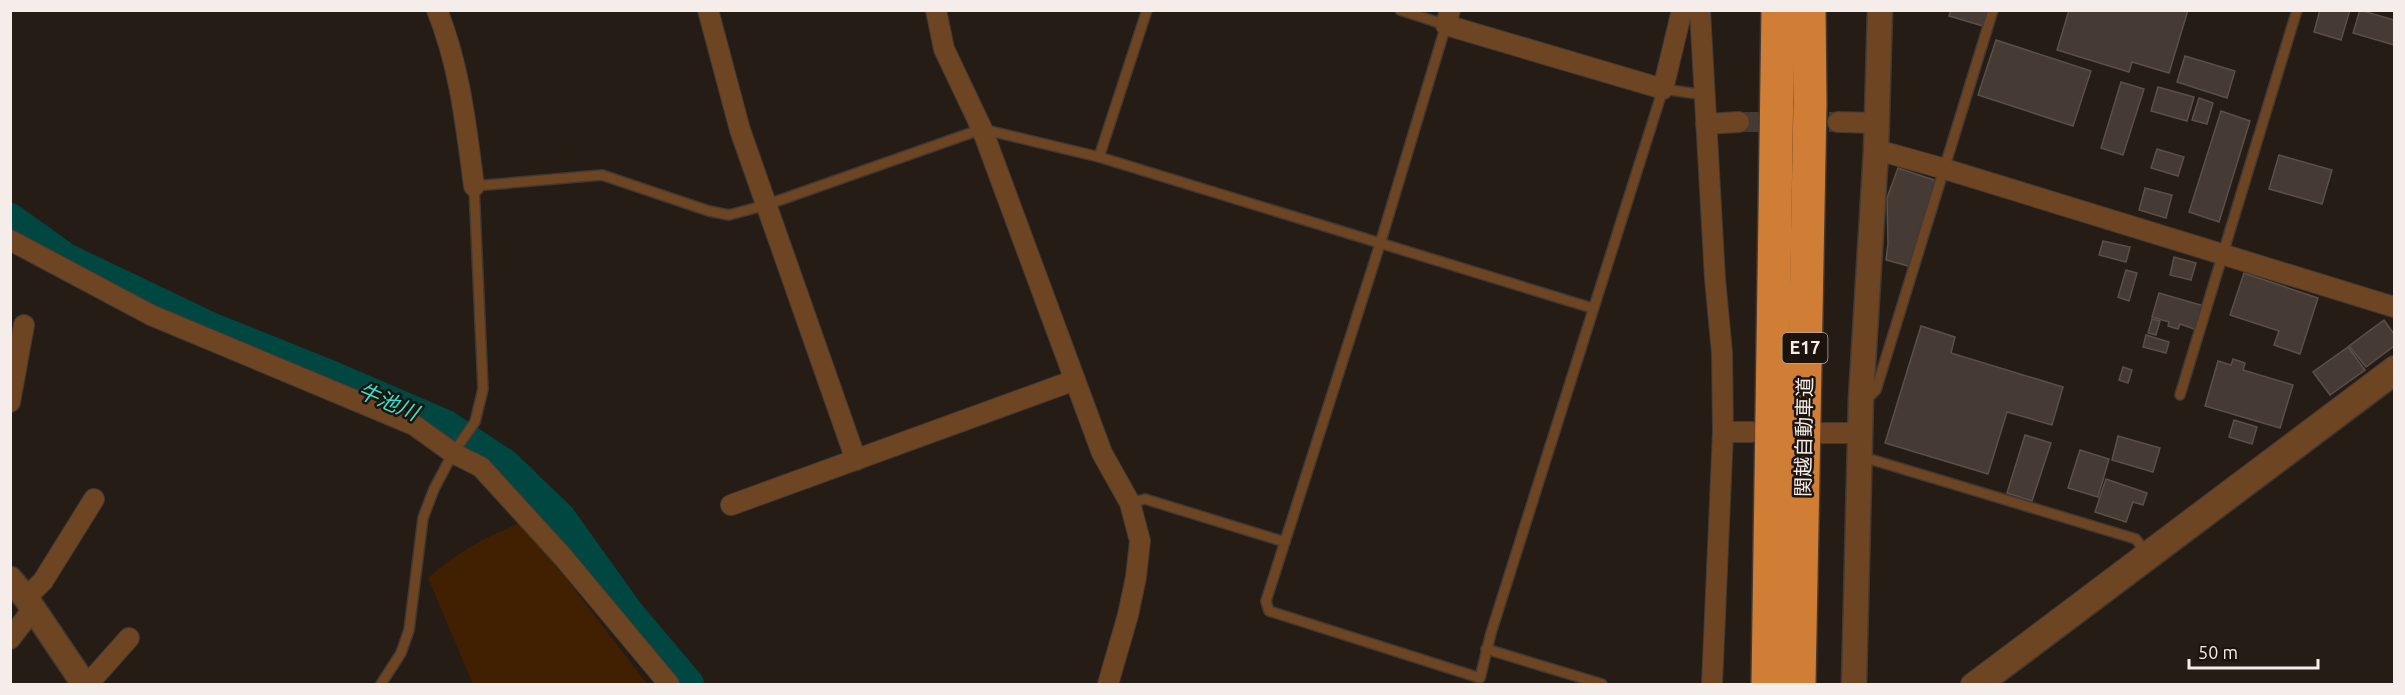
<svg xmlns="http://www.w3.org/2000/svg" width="2405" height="695" font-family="Ubuntu,'Noto Sans JP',sans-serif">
<rect width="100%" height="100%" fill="#251c15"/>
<path fill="#412002" d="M523 522 647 684H473L428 578C459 551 485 537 523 522Z"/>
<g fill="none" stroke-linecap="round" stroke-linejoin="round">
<polyline stroke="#004741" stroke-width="32" points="10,219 66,259 208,327 325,374 446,426 505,465 560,518 628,613 688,684"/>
</g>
<g fill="#453b34" stroke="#5a5048" stroke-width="1.5">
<polygon points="1951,10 1988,10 1983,26 1949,16"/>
<polygon points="2069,10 2188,10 2169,73 2132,62 2129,72 2057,50"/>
<polygon points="2320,10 2350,10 2341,40 2314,32"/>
<polygon points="2360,10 2394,20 2394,45 2353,33"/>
<polygon points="1996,40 2091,71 2073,126 1978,95"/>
<polygon points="2185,56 2235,71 2227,98 2177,82"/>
<polygon points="2121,82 2144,89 2123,155 2101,148"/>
<polygon points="2158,87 2194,97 2187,121 2151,111"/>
<polygon points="2199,98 2213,103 2207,124 2192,120"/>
<polygon points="2221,111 2250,121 2219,222 2189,212"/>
<polygon points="2157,149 2184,157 2178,176 2151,168"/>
<polygon points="2279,155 2332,170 2322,204 2269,189"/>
<polygon points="1898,168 1937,181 1912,267 1886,260 1888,244 1887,198"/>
<polygon points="2145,188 2172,195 2166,218 2139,210"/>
<polygon points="2103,241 2130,247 2126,262 2099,255"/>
<polygon points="2174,257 2196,263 2191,280 2170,275"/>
<polygon points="2126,270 2137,273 2129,301 2118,297"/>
<polygon points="2244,273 2318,298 2300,354 2274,345 2279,331 2230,315"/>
<polygon points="2159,293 2204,306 2197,330 2180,324 2178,329 2168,326 2169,322 2152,317"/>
<polygon points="2152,319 2160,321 2156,335 2148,333"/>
<polygon points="2384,320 2394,334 2394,346 2366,367 2349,346"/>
<polygon points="1921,326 1955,337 1951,353 2063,387 2052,425 2007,412 1988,474 1885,443"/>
<polygon points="2146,335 2169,342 2166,353 2143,347"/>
<polygon points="2348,347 2365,370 2330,395 2313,372"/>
<polygon points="2233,359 2245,363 2243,370 2293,385 2280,428 2205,406 2218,361 2231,365"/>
<polygon points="2123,367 2132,370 2128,383 2119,380"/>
<polygon points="2234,420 2257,427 2252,444 2229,437"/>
<polygon points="2025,435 2051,443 2032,501 2007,493"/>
<polygon points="2118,436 2160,448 2153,472 2112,460"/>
<polygon points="2080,450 2109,459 2098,497 2068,488"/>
<polygon points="2106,479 2147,493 2143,505 2133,502 2126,522 2095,512"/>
</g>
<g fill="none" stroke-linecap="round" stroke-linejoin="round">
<polyline stroke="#443b35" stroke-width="20" stroke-dasharray="20 10" stroke-linecap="butt" points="1739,122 1838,122"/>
<defs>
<g id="service">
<polyline points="1400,10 1446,25 1380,244 1266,601 1269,611 1480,678 1491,633 1663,89 1705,95"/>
<polyline points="1099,157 1147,10"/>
<polyline points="2180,395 2297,10"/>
<polyline points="1865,398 1869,397 1876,390 1993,10"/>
<polyline points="1862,459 1873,460 2136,539 2146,553"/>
<polyline points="1130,503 1145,499 1285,542"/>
<polyline points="1486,649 1602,684"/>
<polyline points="381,684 401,653 409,630 423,518 434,489 453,453 475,422 483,389 474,186 602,175 709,211 729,215 766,205 982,129 1099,157 1592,308"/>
<polyline points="1992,684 2394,382"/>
</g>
<g id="minor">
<path d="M437 10C460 67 466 126 474 186"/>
<polyline points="708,10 740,130 856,460"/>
<polyline points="936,10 944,49 982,129 1102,453 1130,503 1140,541 1136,577 1128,615 1108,684"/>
<polyline points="1450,10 1446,25 1663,89 1682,10"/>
<polyline points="1700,10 1715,279 1722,353 1723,432 1712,684"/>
<polyline points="1838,122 1876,123"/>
<polyline points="1706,124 1739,122"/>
<polyline points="1876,151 1888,153 1945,169 2394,307"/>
<polyline points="10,240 151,315 414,425 453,453 481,467 563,557 669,684"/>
<polyline points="10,402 24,325"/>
<polyline points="1723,432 1752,432"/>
<polyline points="1822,433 1861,433"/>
<polyline points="731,505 1075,380"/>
<polyline points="26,598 43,581 94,499"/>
<polyline points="10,639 33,609"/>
<polyline points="88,684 129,638"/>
<polyline points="1971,684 2394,366"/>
</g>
<g id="tertiary">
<polyline points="10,579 26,598 84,684"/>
<polyline points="1854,684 1861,398 1876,151 1880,10"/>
</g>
<g id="motorway">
<polyline points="1768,684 1778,10"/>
<polyline points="1799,684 1810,102 1809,10"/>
</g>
</defs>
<use href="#service" stroke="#423933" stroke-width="12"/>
<use href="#minor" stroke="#423933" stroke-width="22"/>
<use href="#tertiary" stroke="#423933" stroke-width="27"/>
<use href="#motorway" stroke="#423933" stroke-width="36"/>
<use href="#service" stroke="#6e4523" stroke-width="9"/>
<use href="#minor" stroke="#6e4523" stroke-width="20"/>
<use href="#tertiary" stroke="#6e4523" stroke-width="24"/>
<use href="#motorway" stroke="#d07e36" stroke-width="33"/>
</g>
<g text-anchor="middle" stroke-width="5" stroke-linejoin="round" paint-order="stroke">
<rect fill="#1b130c" stroke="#b3aca7" stroke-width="1.5" x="1782.5" y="333" width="45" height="30" rx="4.5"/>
<g font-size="18" font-weight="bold" fill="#f4ede9">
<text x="1805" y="354">E17</text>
</g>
<g font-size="20" fill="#f4ede9" stroke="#1b130c">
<text transform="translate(1804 437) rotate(-89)" y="7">関越自動車道</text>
</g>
<g font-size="21" font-style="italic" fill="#37e2d2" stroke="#1b130c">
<text transform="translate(388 402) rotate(23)" y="7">牛池川</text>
</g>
</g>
<rect width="2405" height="695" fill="none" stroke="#f4ede9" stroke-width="24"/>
<path d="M2189 659v9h129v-9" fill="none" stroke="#f4ede9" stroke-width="3"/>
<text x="2198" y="659" font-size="18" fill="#f4ede9" stroke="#1b130c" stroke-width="4.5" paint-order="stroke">50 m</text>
</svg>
